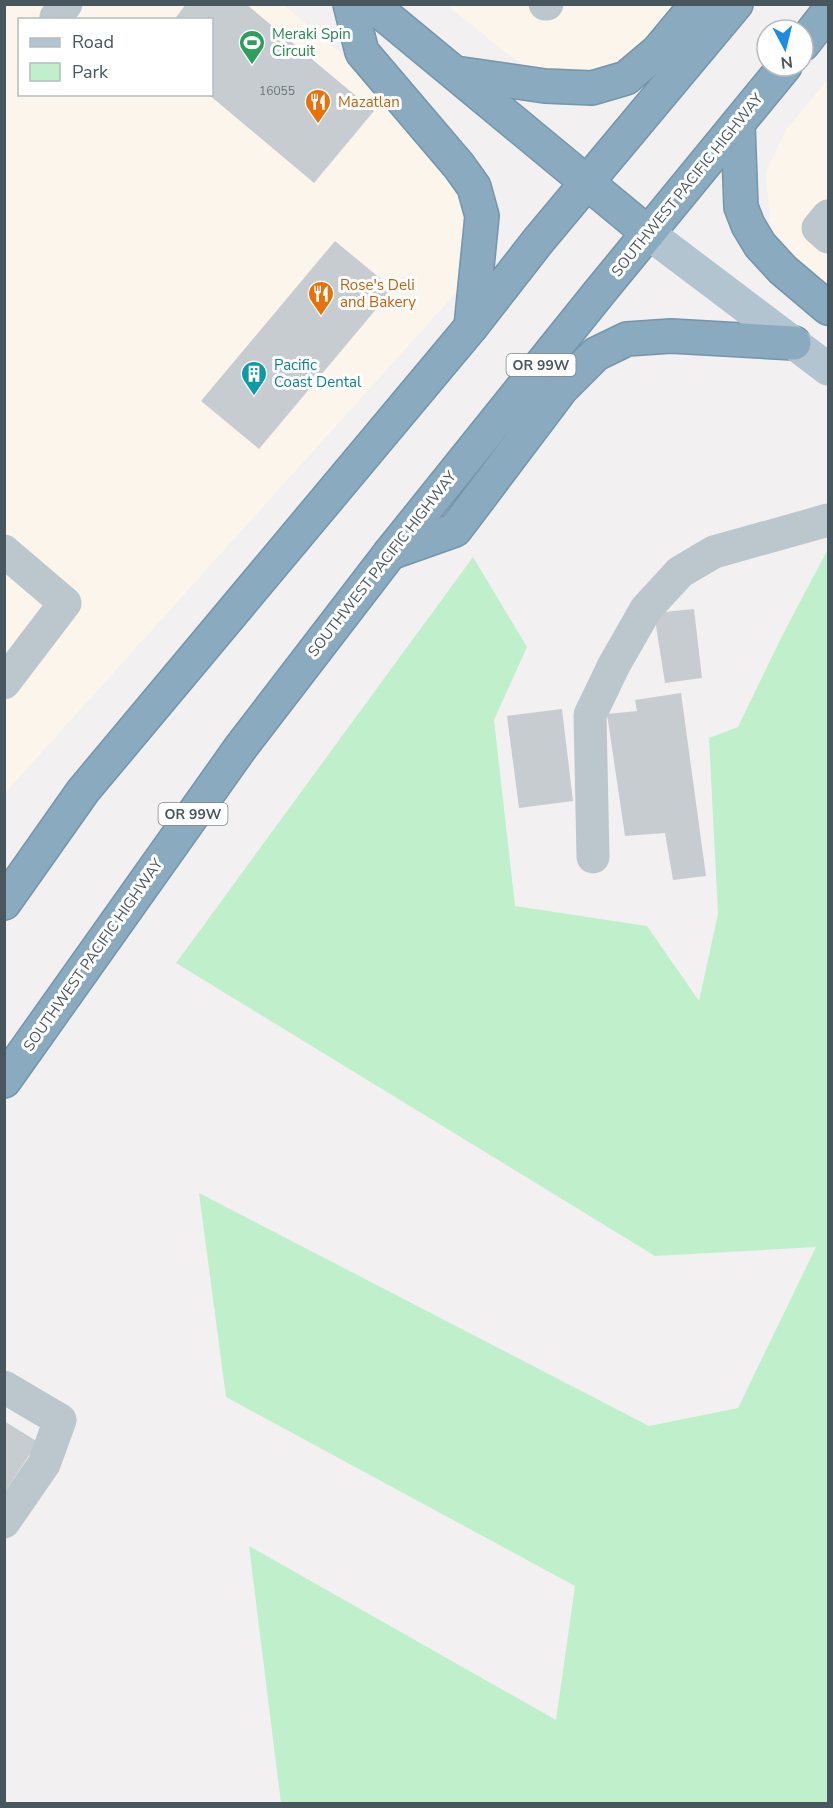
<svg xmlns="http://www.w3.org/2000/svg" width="833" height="1808" font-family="'Nunito Sans',sans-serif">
<rect width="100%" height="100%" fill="#f3f0f1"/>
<g fill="#fcf5eb" fill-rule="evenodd">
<path d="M5 5H284L475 168 463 285 5 793ZM20 20H212V94H20Z"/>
<polygon points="447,5 680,5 646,43 615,65 587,74 558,76 526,67 501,49"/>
<polygon points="828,79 828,285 781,245 771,232 766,172 786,130"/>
</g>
<polygon fill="#c0efcc" points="828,549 828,1803 281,1803 249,1546 556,1720 575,1586 226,1397 199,1193 649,1426 738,1408 816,1247 655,1256 176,963 473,557 527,647 494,720 515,906 647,926 699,1001 718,914 709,738 738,727 782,636"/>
<g fill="#c7ccd0">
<polygon points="186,4 246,4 374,111 314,183 208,94 212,94 212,20 174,20"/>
<polygon points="335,241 393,289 259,449 201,401"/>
<polygon points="694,609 702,678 665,683 654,613"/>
<polygon points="681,693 706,876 673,880 665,833 625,836 607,714 637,711 635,700"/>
<polygon points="562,709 573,801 519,808 507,716"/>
<polygon points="4,1421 38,1442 4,1493"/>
</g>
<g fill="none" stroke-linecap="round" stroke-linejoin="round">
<defs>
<g id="highway">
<polyline points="350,4 362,52 459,166 474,187 482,216 471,327"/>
<polyline points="371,4 648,233"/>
<polyline points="803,44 828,12"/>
<polyline points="455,73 545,86 592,88 626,78 658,51 697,4"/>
<polyline points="738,124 741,207 748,225 760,245 783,270 828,308"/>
<polyline points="390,553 455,530 562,388 596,354 627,339 671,336 794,343"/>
<polyline points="4,903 83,791 471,327 538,241 736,4"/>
<polyline points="4,1081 241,747 390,553 598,294 785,66"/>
</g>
</defs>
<use href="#highway" stroke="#7495aa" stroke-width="36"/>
<g stroke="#bcc7cd" stroke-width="33">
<polyline points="545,4 547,4"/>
<polyline points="56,17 66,4"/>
<polyline points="828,216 818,228 828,237"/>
<polyline points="4,551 65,603 4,683"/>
<polyline points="593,857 590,715 614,665 646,609 680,572 714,552 828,520"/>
<polyline points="4,1387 60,1420 44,1464 4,1522"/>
</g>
<polyline stroke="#b1c4cf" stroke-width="33" points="648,233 828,369"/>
<use href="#highway" stroke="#89aabf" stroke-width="33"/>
</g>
<defs>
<symbol id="stadium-pin" viewBox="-11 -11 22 30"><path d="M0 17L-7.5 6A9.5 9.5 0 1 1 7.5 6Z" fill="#2e9e5b" stroke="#fff"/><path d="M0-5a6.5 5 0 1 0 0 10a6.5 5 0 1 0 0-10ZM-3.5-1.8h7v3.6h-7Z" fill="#fff"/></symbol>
<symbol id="restaurant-pin" viewBox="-11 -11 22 30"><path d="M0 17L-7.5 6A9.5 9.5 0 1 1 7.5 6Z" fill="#e8710a" stroke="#fff"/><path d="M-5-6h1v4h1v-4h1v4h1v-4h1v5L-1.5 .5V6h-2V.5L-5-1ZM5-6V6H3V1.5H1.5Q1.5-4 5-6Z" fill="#fff"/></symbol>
<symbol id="building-pin" viewBox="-11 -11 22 30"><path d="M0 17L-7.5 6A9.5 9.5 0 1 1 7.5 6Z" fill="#0f9aa8" stroke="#fff"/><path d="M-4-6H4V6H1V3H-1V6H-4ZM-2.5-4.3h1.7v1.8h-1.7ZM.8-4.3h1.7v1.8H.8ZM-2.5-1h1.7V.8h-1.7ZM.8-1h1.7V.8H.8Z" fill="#fff"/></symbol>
</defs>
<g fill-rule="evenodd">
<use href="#stadium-pin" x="237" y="28" width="30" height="40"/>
<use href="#restaurant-pin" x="303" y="87" width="30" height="40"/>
<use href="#restaurant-pin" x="306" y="279" width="30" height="40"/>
<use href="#building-pin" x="239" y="359" width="30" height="40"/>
</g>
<g text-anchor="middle" stroke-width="6" stroke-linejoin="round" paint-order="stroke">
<g font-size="12" fill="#68747a">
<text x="277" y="95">16055</text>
</g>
<g fill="#fff" stroke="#7f898e" stroke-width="1.5">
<rect x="506.5" y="354" width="69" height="22" rx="4.5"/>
<rect x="158.5" y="803" width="69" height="22" rx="4.5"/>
</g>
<g font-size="14" font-weight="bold" fill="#48575e">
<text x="541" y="370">OR 99W</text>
<text x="193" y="819">OR 99W</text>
</g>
<g font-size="15" fill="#27864d" stroke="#fff" text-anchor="start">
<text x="272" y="39">Meraki Spin<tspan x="272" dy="17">Circuit</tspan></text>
</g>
<g font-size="15" fill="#c56008" stroke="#fff" text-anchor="start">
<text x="338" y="107">Mazatlan</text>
<text x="340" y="290">Rose's Deli<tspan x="340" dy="17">and Bakery</tspan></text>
</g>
<g font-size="15" fill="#48575e" stroke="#fff">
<text transform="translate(687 185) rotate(-51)" y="5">SOUTHWEST PACIFIC HIGHWAY</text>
<text transform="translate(382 564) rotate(-52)" y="5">SOUTHWEST PACIFIC HIGHWAY</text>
<text transform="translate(93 955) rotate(-55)" y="5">SOUTHWEST PACIFIC HIGHWAY</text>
</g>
<g font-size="15" fill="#0d838f" stroke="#fff" text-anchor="start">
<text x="274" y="370">Pacific<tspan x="274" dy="17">Coast Dental</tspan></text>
</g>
</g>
<rect width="833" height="1808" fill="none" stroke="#48575e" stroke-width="12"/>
<rect x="18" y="18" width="195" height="78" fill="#ffffff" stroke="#b6bcbf" stroke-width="1.5"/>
<rect x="30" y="38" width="30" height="9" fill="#b1c4cf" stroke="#b6bcbf" stroke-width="1.5"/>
<text x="72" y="48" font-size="18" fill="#48575e">Road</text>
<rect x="30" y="63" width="30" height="18" fill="#c0efcc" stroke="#b6bcbf" stroke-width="1.5"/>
<text x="72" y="78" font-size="18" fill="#48575e">Park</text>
<g transform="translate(785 48) rotate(173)"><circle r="28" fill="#ffffff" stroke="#b6bcbf" stroke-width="1.5"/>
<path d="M0-4.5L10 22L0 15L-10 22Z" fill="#1a8ce3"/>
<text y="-9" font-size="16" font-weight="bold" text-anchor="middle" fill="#48575e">N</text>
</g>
</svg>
